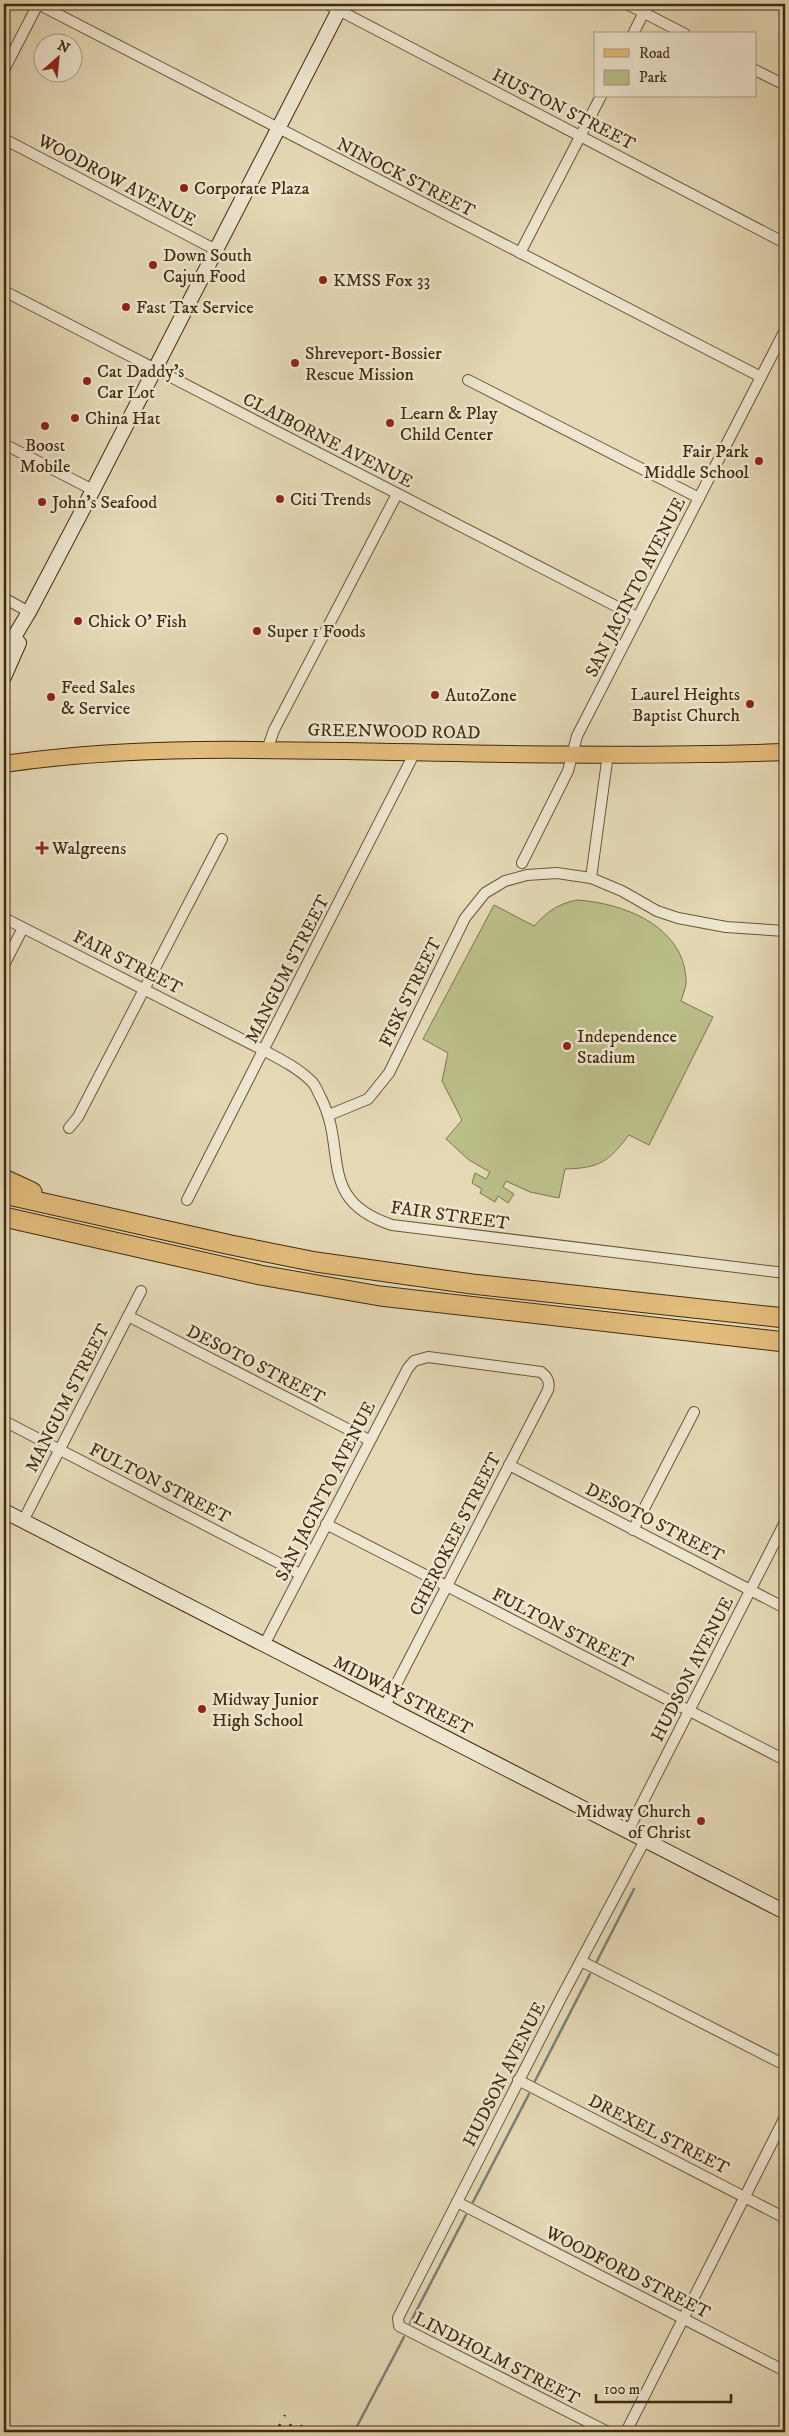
<svg xmlns="http://www.w3.org/2000/svg" width="789" height="2436" font-family="'IM FELL DW Pica',serif">
<rect width="100%" height="100%" fill="#e5d9b6"/>
<filter id="stains"><feTurbulence type="fractalNoise" baseFrequency=".004" numOctaves="4"/><feColorMatrix values="0 0 0 0 .2 0 0 0 0 .09 0 0 0 0 .02 0 0 0 .5 -.17"/></filter>
<radialGradient id="worn" r=".72"><stop offset=".6" stop-color="#630" stop-opacity="0"/><stop offset="1" stop-color="#630" stop-opacity=".3"/></radialGradient>
<path fill="#bbbe89" stroke="#7e744c" d="M577 900C622 903 683 925 686 979 687 986 683 994 681 1001L713 1017 649 1145 629 1135C608 1162 600 1168 565 1169L559 1198 530 1192 506 1181 503 1187 514 1194 508 1203 498 1196 495 1202 480 1193 482 1189 472 1183 475 1173 486 1179 490 1172 469 1160 446 1139 462 1120 442 1081 448 1053 423 1039 494 905 534 926C547 912 557 904 577 900Z"/>
<g fill="none" stroke-linecap="round" stroke-linejoin="round">
<g stroke="#787f75" stroke-width="2.5">
<polyline points="597,1961 634,1889"/>
<polyline points="535,2081 590,1974"/>
<polyline points="473,2202 529,2094"/>
<polyline points="410,2323 466,2215"/>
<polyline points="354,2432 404,2337"/>
</g>
<defs>
<g id="street">
<polyline points="327,4 785,243"/>
<polyline points="627,4 685,34"/>
<polyline points="633,34 648,4"/>
<polyline points="4,70 38,4 761,377"/>
<polyline points="755,70 785,85"/>
<polyline points="4,139 216,250"/>
<polyline points="520,253 601,96"/>
<polyline points="4,291 637,617"/>
<polyline points="468,380 699,498"/>
<polyline points="4,444 93,490"/>
<polyline points="4,598 29,612"/>
<polyline points="267,750 274,730 397,494"/>
<polyline points="522,863 568,771 577,736 785,330"/>
<polyline points="591,878 608,754"/>
<path d="M4 918 263 1050C280 1059 298 1068 311 1081 316 1085 318 1093 321 1098 348 1151 316 1200 392 1225L785 1273"/>
<polyline points="4,965 23,928"/>
<polyline points="329,1115 368,1099 389,1073 465,918 485,893 505,881 527,875 557,873 591,878 622,891 657,911 678,918 726,927 785,931"/>
<polyline points="69,1128 78,1117 222,839"/>
<polyline points="187,1200 415,752"/>
<polyline points="128,1316 369,1440"/>
<polyline points="4,1421 300,1574"/>
<polyline points="509,1465 785,1608"/>
<polyline points="23,1521 141,1291"/>
<polyline points="326,1524 785,1760"/>
<polyline points="633,1530 694,1412"/>
<path d="M264 1645 408 1368 414 1361 428 1357 541 1372C548 1377 550 1382 548 1390L385 1706"/>
<polyline points="628,1831 785,1522"/>
<polyline points="581,1961 785,2065"/>
<polyline points="518,2080 785,2218"/>
<polyline points="457,2202 785,2371"/>
<polyline points="608,2432 399,2326 398,2318 561,1998 645,1840"/>
<polyline points="626,2432 785,2117"/>
</g>
<g id="secondary">
<polyline points="4,654 29,612 93,490 342,4"/>
<polyline points="4,677 19,643"/>
<polyline points="4,1511 785,1912"/>
</g>
<path id="primary" d="M4 764C120 747 228 749 345 751 491 754 639 757 785 752"/>
<g id="highway">
<polyline points="4,1179 32,1192"/>
<polyline points="4,1194 231,1245 316,1262 472,1284 785,1318"/>
<polyline points="4,1217 260,1275 380,1296 785,1342"/>
</g>
</defs>
<use href="#street" stroke="#6a5638" stroke-width="12"/>
<use href="#secondary" stroke="#412b0e" stroke-width="16"/>
<use href="#primary" stroke="#412b0e" stroke-width="18"/>
<use href="#highway" stroke="#412b0e" stroke-width="21"/>
<use href="#street" stroke="#eee6d0" stroke-width="10"/>
<use href="#secondary" stroke="#eee6d0" stroke-width="14"/>
<use href="#primary" stroke="#e2bc7b" stroke-width="16"/>
<use href="#highway" stroke="#e2bc7b" stroke-width="19"/>
<g stroke="#412b0e" stroke-width="2.5" stroke-dasharray="9 9" stroke-linecap="butt">
<polyline points="276,2432 285,2415"/>
<polyline points="287,2432 293,2420"/>
<polyline points="298,2432 302,2425"/>
</g>
</g>
<g fill="#8f2418" stroke="#eee6d0" stroke-width="2">
<circle cx="184" cy="188" r="5"/>
<circle cx="153" cy="265" r="5"/>
<circle cx="323" cy="280" r="5"/>
<circle cx="126" cy="307" r="5"/>
<circle cx="295" cy="363" r="5"/>
<circle cx="87" cy="381" r="5"/>
<circle cx="75" cy="418" r="5"/>
<circle cx="390" cy="423" r="5"/>
<circle cx="45" cy="426" r="5"/>
<circle cx="759" cy="461" r="5"/>
<circle cx="280" cy="499" r="5"/>
<circle cx="42" cy="502" r="5"/>
<circle cx="78" cy="621" r="5"/>
<circle cx="257" cy="631" r="5"/>
<circle cx="435" cy="695" r="5"/>
<circle cx="51" cy="697" r="5"/>
<circle cx="750" cy="704" r="5"/>
<path d="M39.5 840.5h5v5h5v5h-5v5h-5v-5h-5v-5h5z"/>
<circle cx="567" cy="1046" r="5"/>
<circle cx="202" cy="1709" r="5"/>
<circle cx="701" cy="1821" r="5"/>
</g>
<g text-anchor="middle" stroke-width="5" stroke-linejoin="round" paint-order="stroke">
<g font-size="18" fill="#412b0e" stroke="#eee6d0">
<text transform="translate(564 109) rotate(27)" y="6">HUSTON STREET</text>
<text transform="translate(406 177) rotate(27)" y="6">NINOCK STREET</text>
<text transform="translate(117 180) rotate(28)" y="6">WOODROW AVENUE</text>
<text transform="translate(328 440) rotate(27)" y="6">CLAIBORNE AVENUE</text>
<text transform="translate(635 587) rotate(-63)" y="6">SAN JACINTO AVENUE</text>
<text transform="translate(394 731) rotate(1)" y="6">GREENWOOD ROAD</text>
<text transform="translate(128 962) rotate(27)" y="6">FAIR STREET</text>
<text transform="translate(287 969) rotate(-63)" y="6">MANGUM STREET</text>
<text transform="translate(410 992) rotate(-64)" y="6">FISK STREET</text>
<text transform="translate(450 1215) rotate(8)" y="6">FAIR STREET</text>
<text transform="translate(256 1364) rotate(27)" y="6">DESOTO STREET</text>
<text transform="translate(67 1398) rotate(-63)" y="6">MANGUM STREET</text>
<text transform="translate(160 1483) rotate(27)" y="6">FULTON STREET</text>
<text transform="translate(325 1491) rotate(-63)" y="6">SAN JACINTO AVENUE</text>
<text transform="translate(655 1522) rotate(27)" y="6">DESOTO STREET</text>
<text transform="translate(455 1534) rotate(-63)" y="6">CHEROKEE STREET</text>
<text transform="translate(563 1628) rotate(27)" y="6">FULTON STREET</text>
<text transform="translate(692 1669) rotate(-63)" y="6">HUDSON AVENUE</text>
<text transform="translate(403 1695) rotate(27)" y="6">MIDWAY STREET</text>
<text transform="translate(504 2074) rotate(-63)" y="6">HUDSON AVENUE</text>
<text transform="translate(659 2134) rotate(27)" y="6">DREXEL STREET</text>
<text transform="translate(628 2272) rotate(27)" y="6">WOODFORD STREET</text>
<text transform="translate(497 2358) rotate(27)" y="6">LINDHOLM STREET</text>
</g>
<g font-size="18" fill="#412b0e" stroke="#eee6d0" text-anchor="start">
<text x="194" y="194">Corporate Plaza</text>
<text x="163" y="261">Down South<tspan x="163" dy="21">Cajun Food</tspan></text>
<text x="333" y="286">KMSS Fox 33</text>
<text x="136" y="313">Fast Tax Service</text>
<text x="305" y="359">Shreveport-Bossier<tspan x="305" dy="21">Rescue Mission</tspan></text>
<text x="97" y="377">Cat Daddy's<tspan x="97" dy="21">Car Lot</tspan></text>
<text x="400" y="419">Learn &amp; Play<tspan x="400" dy="21">Child Center</tspan></text>
<text x="85" y="424">China Hat</text>
<text x="45" y="451" text-anchor="middle">Boost<tspan x="45" dy="21">Mobile</tspan></text>
<text x="749" y="457" text-anchor="end">Fair Park<tspan x="749" dy="21">Middle School</tspan></text>
<text x="290" y="505">Citi Trends</text>
<text x="52" y="508">John's Seafood</text>
<text x="88" y="627">Chick O' Fish</text>
<text x="267" y="637">Super 1 Foods</text>
<text x="61" y="693">Feed Sales<tspan x="61" dy="21">&amp; Service</tspan></text>
<text x="740" y="700" text-anchor="end">Laurel Heights<tspan x="740" dy="21">Baptist Church</tspan></text>
<text x="445" y="701">AutoZone</text>
<text x="52" y="854">Walgreens</text>
<text x="577" y="1042">Independence<tspan x="577" dy="21">Stadium</tspan></text>
<text x="212" y="1705">Midway Junior<tspan x="212" dy="21">High School</tspan></text>
<text x="691" y="1817" text-anchor="end">Midway Church<tspan x="691" dy="21">of Christ</tspan></text>
</g>
</g>
<rect width="789" height="2436" fill="none" stroke="#e5d9b6" stroke-width="20"/>
<rect x="5" y="5" width="779" height="2426" fill="none" stroke="#412b0e" stroke-width="2.5"/>
<rect x="10" y="10" width="769" height="2416" fill="none" stroke="#412b0e"/>
<rect x="594" y="32" width="162" height="65" fill="#eee6d0" stroke="#a99b82"/>
<rect x="604" y="49" width="25" height="8" fill="#e2bc7b" stroke="#a99b82"/>
<text x="639" y="58" font-size="15" fill="#412b0e">Road</text>
<rect x="604" y="70" width="25" height="15" fill="#bbbe89" stroke="#a99b82"/>
<text x="639" y="82" font-size="15" fill="#412b0e">Park</text>
<g transform="translate(58 58) rotate(27)"><circle r="24" fill="#eee6d0" stroke="#a99b82"/>
<path d="M0-4L9 19L0 12L-9 19Z" fill="#8f2418"/>
<text y="-8" font-size="14" font-weight="bold" text-anchor="middle" fill="#412b0e">N</text>
</g>
<path d="M596 2394v8h135v-8" fill="none" stroke="#412b0e" stroke-width="2.5"/>
<text x="604" y="2394" font-size="15" fill="#412b0e" stroke="#eee6d0" stroke-width="4" paint-order="stroke">100 m</text>
<rect width="100%" height="100%" filter="url(#stains)"/>
<rect width="100%" height="100%" fill="url(#worn)"/>
</svg>
